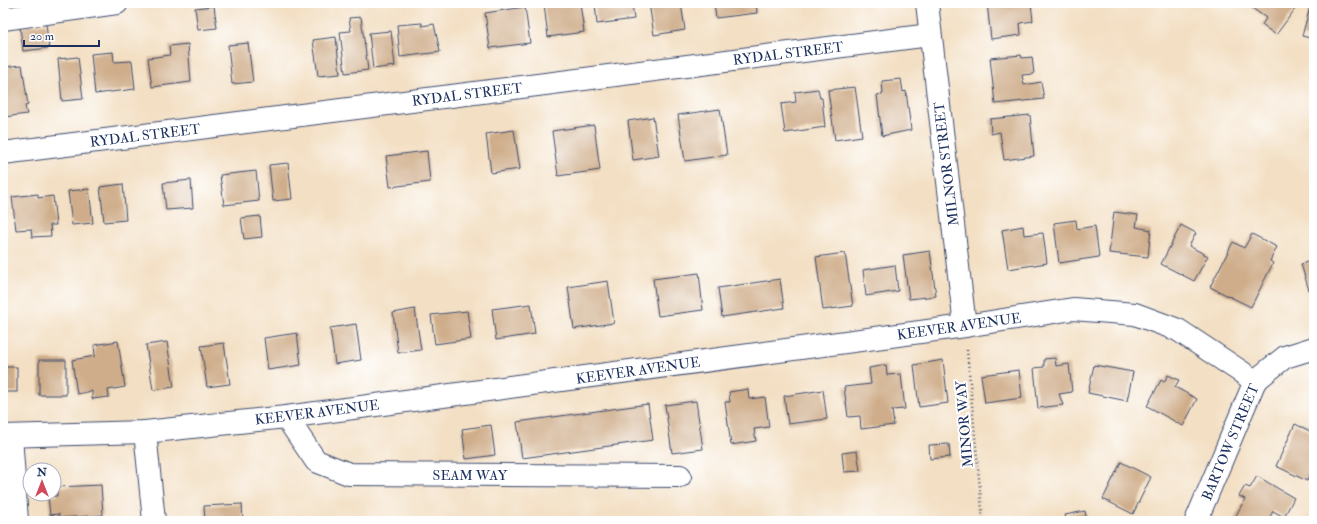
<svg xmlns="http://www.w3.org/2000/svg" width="1317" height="524" font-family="'IM FELL Double Pica',serif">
<rect width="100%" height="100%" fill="#fff"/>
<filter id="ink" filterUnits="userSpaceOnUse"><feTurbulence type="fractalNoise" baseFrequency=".025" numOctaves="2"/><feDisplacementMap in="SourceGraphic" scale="8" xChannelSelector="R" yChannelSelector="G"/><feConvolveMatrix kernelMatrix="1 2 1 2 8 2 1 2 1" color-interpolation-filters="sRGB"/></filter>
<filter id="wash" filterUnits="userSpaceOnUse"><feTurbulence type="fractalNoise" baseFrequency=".012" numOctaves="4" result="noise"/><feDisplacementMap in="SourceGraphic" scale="16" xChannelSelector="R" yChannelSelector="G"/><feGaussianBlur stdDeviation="0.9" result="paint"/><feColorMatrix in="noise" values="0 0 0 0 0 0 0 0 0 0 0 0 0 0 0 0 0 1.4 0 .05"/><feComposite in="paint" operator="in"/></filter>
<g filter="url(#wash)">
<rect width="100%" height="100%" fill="#f3dfc3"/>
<g id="blocks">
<g fill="#cfad8a">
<polygon points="551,3 580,3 584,32 548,37 544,4"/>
<polygon points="595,3 632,3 634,19 597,24"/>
<polygon points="649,3 681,3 685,30 654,35"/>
<polygon points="714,3 756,3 757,13 716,18"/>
<polygon points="987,3 1031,3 1033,21 1020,23 1021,35 991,39"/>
<polygon points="1245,3 1295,3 1298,5 1276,35 1262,25 1266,18"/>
<polygon points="214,6 217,28 198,30 195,8"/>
<polygon points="525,7 530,43 490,48 485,13"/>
<polygon points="1310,7 1314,8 1314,39 1302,36"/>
<polygon points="361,17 368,70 345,73 340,32 351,31 349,18"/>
<polygon points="422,23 422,26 434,24 440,52 400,57 397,25"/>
<polygon points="46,24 49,48 23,51 20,27"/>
<polygon points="391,31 395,66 373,69 369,33"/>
<polygon points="336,37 340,74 318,76 313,40"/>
<polygon points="248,43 253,82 232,84 228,45"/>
<polygon points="188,44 191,82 152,87 148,58 170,55 169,46"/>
<polygon points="113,52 114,62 132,61 135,89 95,94 91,54"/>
<polygon points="1021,55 1022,58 1032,57 1034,74 1022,75 1024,85 1041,82 1044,99 995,104 990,58"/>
<polygon points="78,57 83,99 62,101 58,59"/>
<polygon points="22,65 28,105 25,106 27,114 4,117 3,67"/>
<polygon points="901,79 903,92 906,91 911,130 882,136 877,95 883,94 882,81"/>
<polygon points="855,87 862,136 835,140 828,90"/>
<polygon points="818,89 820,98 822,98 825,127 785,133 781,104 796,102 795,92"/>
<polygon points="720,109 727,155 685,161 678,115"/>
<polygon points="1030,115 1034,156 1004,160 1000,132 991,134 990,119"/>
<polygon points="653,117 659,156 633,160 628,121"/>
<polygon points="594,125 600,170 558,176 552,131"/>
<polygon points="514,130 520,169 491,173 486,134"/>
<polygon points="427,151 430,182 390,187 386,156"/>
<polygon points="288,163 292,199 273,201 269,165"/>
<polygon points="256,171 259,201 224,205 220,175"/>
<polygon points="191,180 193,208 166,210 163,183"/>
<polygon points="123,184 126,220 104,222 100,187"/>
<polygon points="89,189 93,223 72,225 68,191"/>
<polygon points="38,194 38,198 53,196 56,225 50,225 51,236 32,237 31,229 16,230 12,197"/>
<polygon points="1114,212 1138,215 1136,227 1151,230 1148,257 1109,253"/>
<polygon points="260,216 262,237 244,239 241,218"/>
<polygon points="1076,220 1077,229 1095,226 1099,257 1059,263 1054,223"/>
<polygon points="1181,225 1196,233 1189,246 1208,256 1194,281 1161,264"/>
<polygon points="1023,226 1024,235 1043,233 1047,263 1008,269 1002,230"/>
<polygon points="1252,234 1277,247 1270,261 1273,263 1251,307 1210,287 1233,242 1244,248"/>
<polygon points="930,251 936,296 909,299 903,255"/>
<polygon points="845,253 853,306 823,310 816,257"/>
<polygon points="1314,260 1314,296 1311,297 1301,264"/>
<polygon points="895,265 898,291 866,296 863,270"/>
<polygon points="699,273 703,310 658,316 653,279"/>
<polygon points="780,279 784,308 722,317 718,288"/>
<polygon points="608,281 614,323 574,329 568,287"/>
<polygon points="531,304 535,334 496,340 492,309"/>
<polygon points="415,309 421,350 398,353 393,313"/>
<polygon points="467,311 471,339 435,344 431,315"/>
<polygon points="356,324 361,360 335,364 330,328"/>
<polygon points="297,333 301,365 268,370 264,338"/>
<polygon points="118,341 125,387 108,390 109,397 92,399 92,391 77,394 72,360 95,356 94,345"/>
<polygon points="167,342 174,387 153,390 146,345"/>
<polygon points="224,343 230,384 207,387 201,346"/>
<polygon points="1055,358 1056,366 1069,364 1072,392 1059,394 1063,405 1038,408 1034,368 1044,367 1044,359"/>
<rect x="39" y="360" width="27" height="35"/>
<polygon points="943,360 948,403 919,407 914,365"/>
<polygon points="886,365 887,375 901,374 905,409 892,410 894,425 861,429 860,416 848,417 844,387 871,384 869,368"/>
<polygon points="1094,365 1133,372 1127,401 1088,393"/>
<rect x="3" y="367" width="14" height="25"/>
<polygon points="1019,370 1022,398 985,403 981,375"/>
<polygon points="1168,375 1179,380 1175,387 1197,399 1183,426 1147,406 1161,380 1164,382"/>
<polygon points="748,389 749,399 765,397 769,427 754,429 756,441 731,445 725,402 730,402 729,392"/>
<polygon points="823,390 827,419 788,424 784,396"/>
<polygon points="696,401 703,449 672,453 665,405"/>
<polygon points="648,404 653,440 522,458 517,422"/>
<polygon points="1295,424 1314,433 1314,465 1307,481 1276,466"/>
<polygon points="491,425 495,455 466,459 462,429"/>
<polygon points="949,444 950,457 930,459 929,445"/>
<polygon points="857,451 860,471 844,472 842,453"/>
<polygon points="1121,462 1151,477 1133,514 1103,499"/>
<polygon points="1257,476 1294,498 1284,517 1273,511 1268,521 1233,521 1245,499 1239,496 1245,486 1250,488"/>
<polygon points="101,485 103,515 59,518 59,514 50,515 48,496 57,496 57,487"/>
<polygon points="242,504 243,521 205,521 204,506"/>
<polygon points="1085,511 1087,521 1067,521 1065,515"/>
</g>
</g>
</g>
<g filter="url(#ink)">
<use href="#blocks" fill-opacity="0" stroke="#3b496d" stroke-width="1"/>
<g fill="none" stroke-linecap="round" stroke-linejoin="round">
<defs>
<g id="minor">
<polyline points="927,3 965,326"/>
<polyline points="3,19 117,3"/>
<polyline points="3,153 930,35"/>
<polyline points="286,417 316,461 349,474 680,476"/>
<polyline points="145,432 154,521"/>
<polyline points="3,436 145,432 286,417 965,326 1073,309 1135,314 1178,330 1255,381"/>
<polyline points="11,436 17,521"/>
<polyline points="1196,521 1255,381 1285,357 1314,348"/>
</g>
</defs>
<use href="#minor" stroke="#3b496d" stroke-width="24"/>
<polyline stroke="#3b496d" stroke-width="2.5" stroke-dasharray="1 3" stroke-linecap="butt" points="967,350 983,521"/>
<use href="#minor" stroke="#fff" stroke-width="22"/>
</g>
</g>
<g text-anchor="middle" stroke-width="4" stroke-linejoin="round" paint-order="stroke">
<g font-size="14" fill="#1b2f5e" stroke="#fff">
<text transform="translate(788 53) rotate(-7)" y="5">RYDAL STREET</text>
<text transform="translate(467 94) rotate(-7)" y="5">RYDAL STREET</text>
<text transform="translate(145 135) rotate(-7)" y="5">RYDAL STREET</text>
<text transform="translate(946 164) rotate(-97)" y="5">MILNOR STREET</text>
<text transform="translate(959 326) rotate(-8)" y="5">KEEVER AVENUE</text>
<text transform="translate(638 370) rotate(-8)" y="5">KEEVER AVENUE</text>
<text transform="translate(317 412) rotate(-7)" y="5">KEEVER AVENUE</text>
<text transform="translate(964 424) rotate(-95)" y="5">MINOR WAY</text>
<text transform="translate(1230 442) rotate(-67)" y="5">BARTOW STREET</text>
<text x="470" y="480">SEAM WAY</text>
</g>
</g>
<rect width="1317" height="524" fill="none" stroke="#fff" stroke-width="16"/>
<g transform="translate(42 482)"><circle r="19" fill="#ffffff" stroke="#a4acbf"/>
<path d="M0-3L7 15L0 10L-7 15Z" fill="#d1495b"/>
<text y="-6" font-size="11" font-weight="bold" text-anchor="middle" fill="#1b2f5e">N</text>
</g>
<path d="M24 40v6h75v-6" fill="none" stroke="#1b2f5e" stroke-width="2"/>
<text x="30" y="40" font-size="12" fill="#1b2f5e" stroke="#ffffff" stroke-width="3" paint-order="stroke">20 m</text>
</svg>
